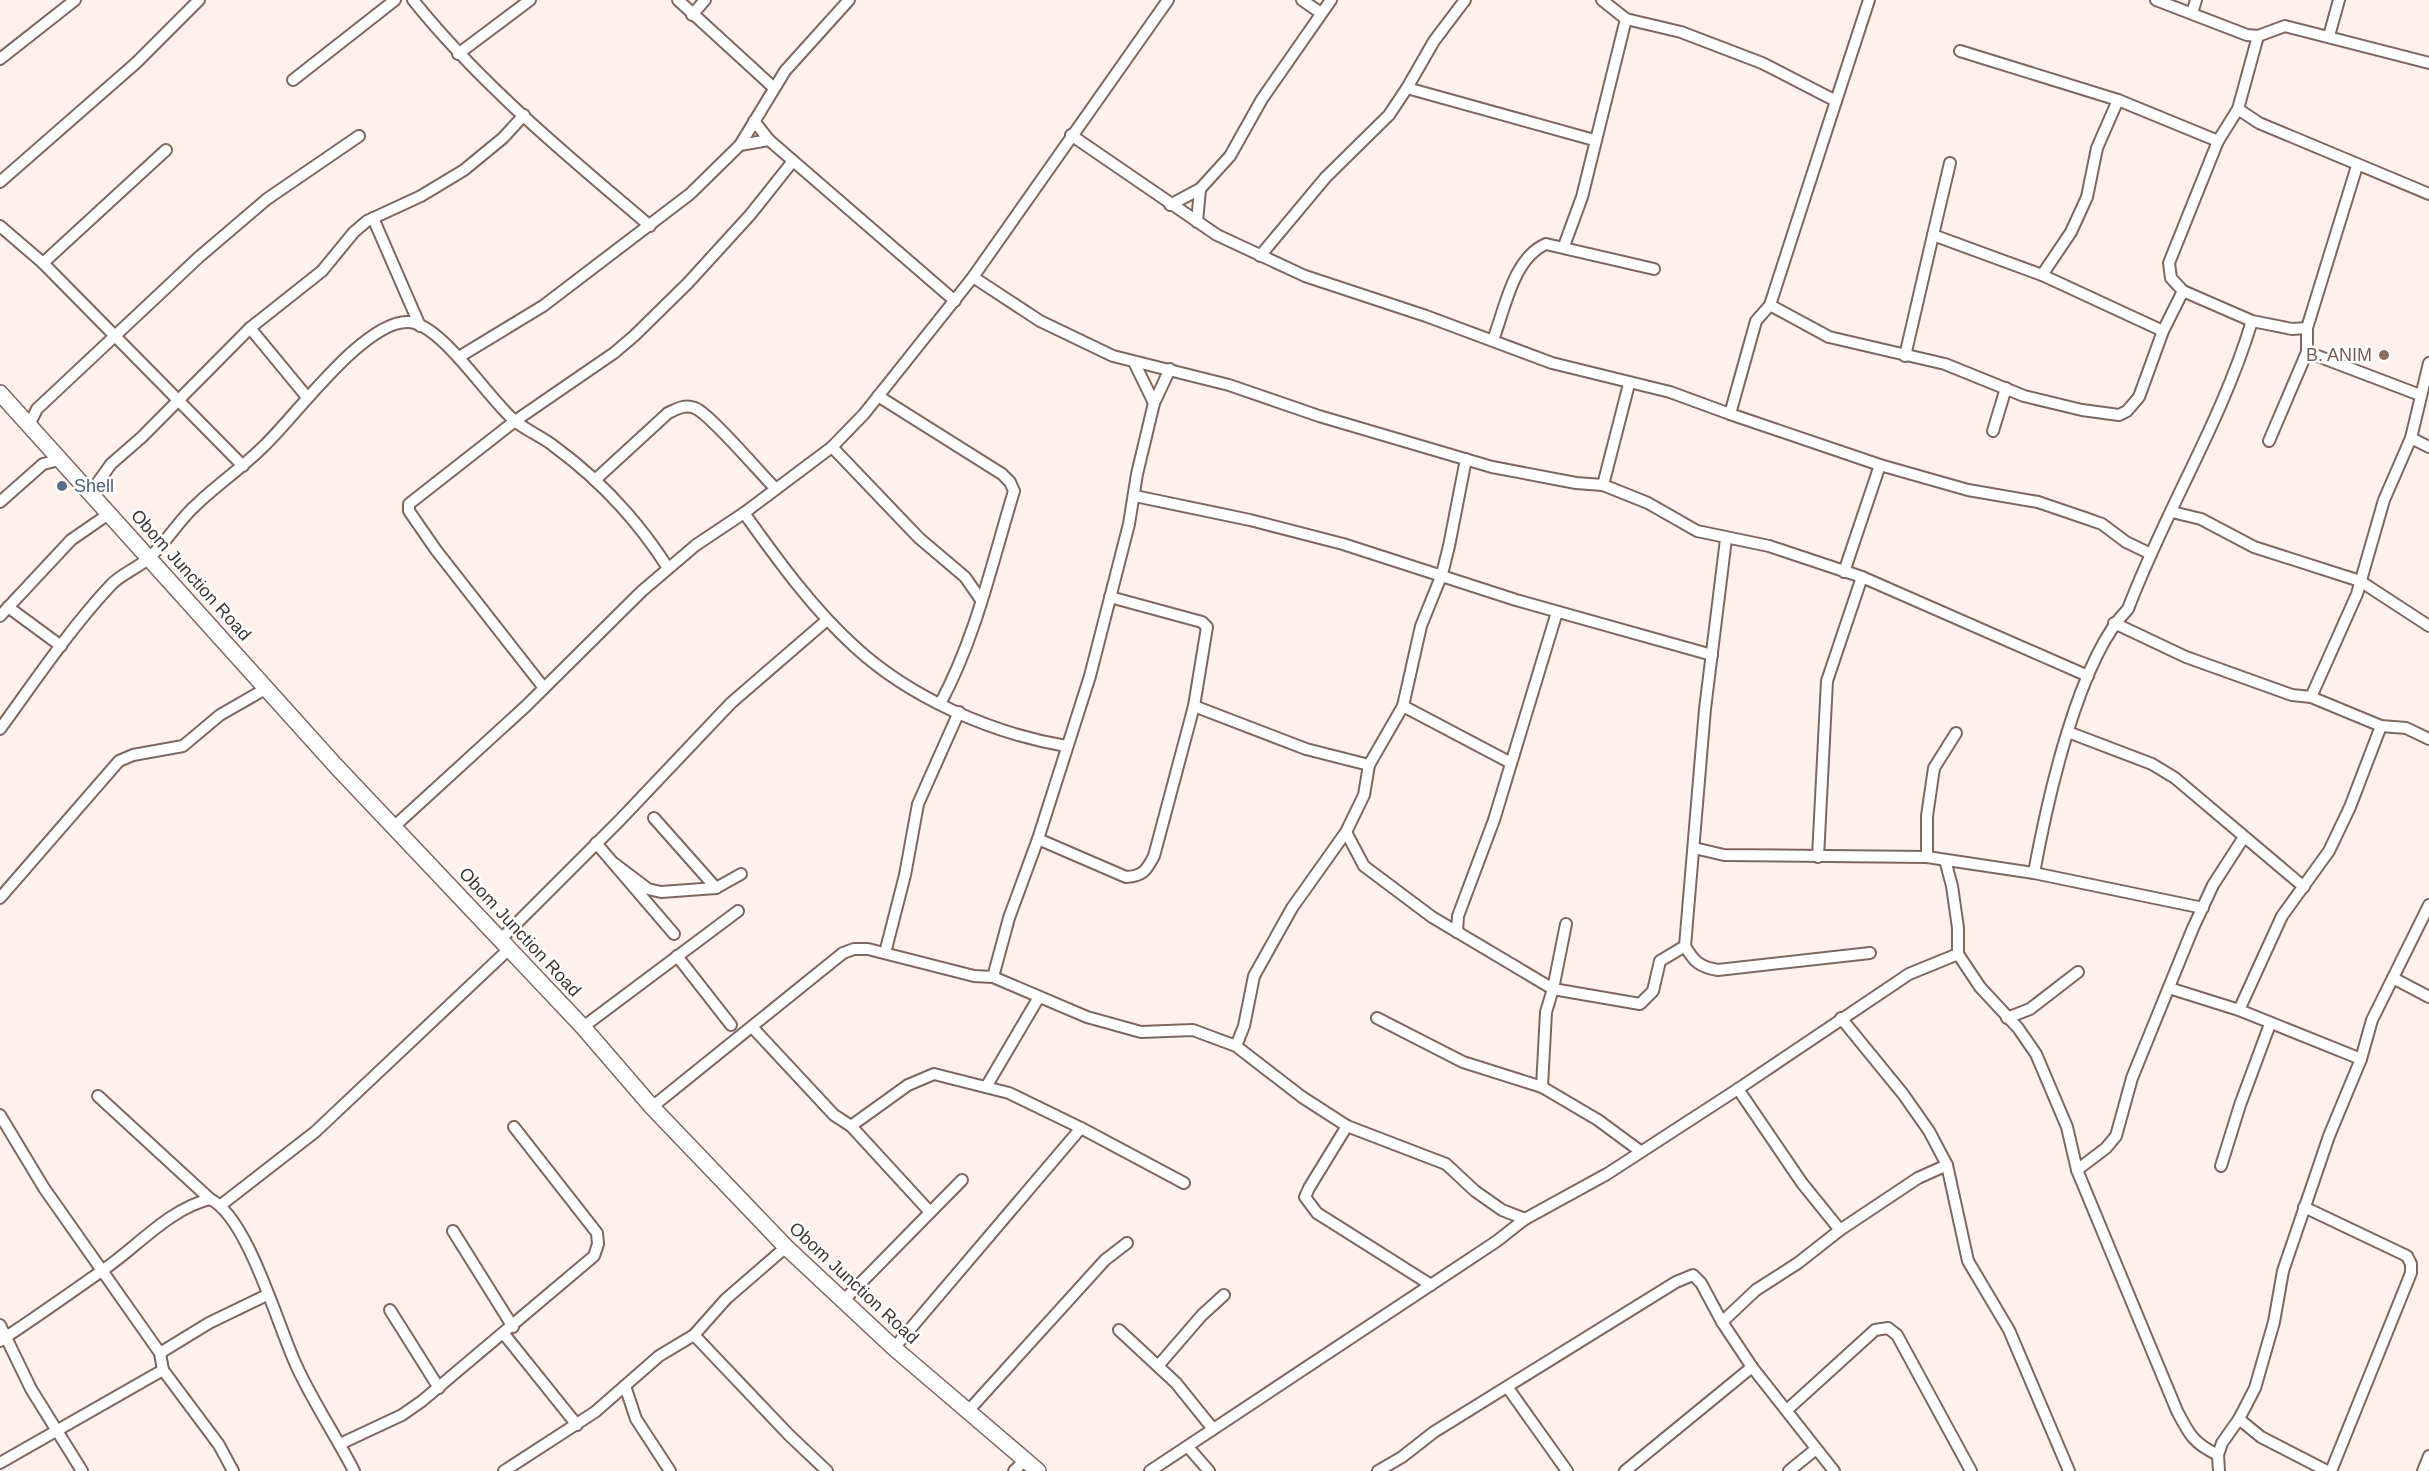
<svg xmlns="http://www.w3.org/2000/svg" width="2429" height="1471" font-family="Arial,sans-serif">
<rect width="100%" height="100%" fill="#fff1ec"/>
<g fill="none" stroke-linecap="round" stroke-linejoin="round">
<defs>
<g id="street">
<path d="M413 0C481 85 567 155 650 226"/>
<polyline points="678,0 774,88"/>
<polyline points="1302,0 1321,13"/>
<polyline points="1602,0 1626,19 1681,32 1762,63 1836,101 1770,305 1756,321 1730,414 1880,465 1968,490 2038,502 2085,518 2102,524 2126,542 2151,554"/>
<polyline points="2192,13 2196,0"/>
<polyline points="692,15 705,0"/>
<polyline points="2258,36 2285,26 2429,63"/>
<polyline points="2329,36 2339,0"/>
<polyline points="1960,51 2118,100 2218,141"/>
<polyline points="458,54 530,0"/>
<polyline points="0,59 75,0"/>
<polyline points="293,80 395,0"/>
<polyline points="1407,88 1594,140"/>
<polyline points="1836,101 1869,0"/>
<polyline points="2238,109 2259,123 2429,194"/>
<polyline points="754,121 769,140 955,301"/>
<polyline points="1071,135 1217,235 1305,276 1426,316 1552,363 1670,392 1730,414"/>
<polyline points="740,145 769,140"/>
<polyline points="2357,166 2307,328 2307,352 2420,395"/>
<polyline points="0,182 136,63 199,0"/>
<polyline points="1170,205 1200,189 1230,156 1262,99 1331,0"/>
<polyline points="373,218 420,326"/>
<polyline points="1197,222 1200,189"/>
<polyline points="0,226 43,263 243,466"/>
<polyline points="1933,235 1950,163"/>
<polyline points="1564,246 1582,197 1626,19"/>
<polyline points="1260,256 1326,177 1389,115 1407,88 1434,41 1465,0"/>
<polyline points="43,263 166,150"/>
<polyline points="2042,275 2071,232 2087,197 2097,148 2118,100"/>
<polyline points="973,277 1040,321 1113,356 1229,385 1319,416 1492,467 1576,483 1603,485 1648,503 1697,531 1769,546 1862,577 2088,676"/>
<polyline points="2183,291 2252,321"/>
<polyline points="1770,305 1829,337 1945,364 2024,396 2082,410 2119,415 2127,411 2139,397 2163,331 2183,291 2171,278 2169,263 2218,141 2238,109 2258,36 2247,35 2156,0"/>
<polyline points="250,328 307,397"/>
<path d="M1493 340C1505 309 1513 258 1546 244L1654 269"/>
<polyline points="1905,356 1933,235 2042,275 2163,331"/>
<polyline points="459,357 543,306 690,194 740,145 785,71 849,0"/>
<polyline points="1134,362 1154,403"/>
<path d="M878 396 1002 474 1010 482 1014 491C992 563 976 637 940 704"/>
<polyline points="29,425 37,409 199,257 267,199 359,136"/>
<polyline points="1993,431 2006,388"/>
<polyline points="2411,438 2429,447"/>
<polyline points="2269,441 2307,352"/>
<polyline points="832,447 919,538 965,577 981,600"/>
<path d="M595 480 668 413C677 409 684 404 695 408 710 414 760 473 775 488"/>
<polyline points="1603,485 1629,384"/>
<polyline points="91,492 111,464 142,437 250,328 322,271 354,232 367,221 421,196 464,170 503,138 524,115"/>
<polyline points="1135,496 1250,520 1343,544 1516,600 1712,655"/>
<polyline points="0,502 43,464 59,460"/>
<polyline points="2172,512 2201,519 2254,547 2360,581 2429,626"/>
<path d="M744 513C777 559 812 608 854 646 910 698 991 733 1066 746"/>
<path d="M1726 539 1705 709 1685 946C1694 962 1700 967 1718 970L1870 953"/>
<polyline points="1844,572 1880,465"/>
<polyline points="8,607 61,646"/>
<polyline points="0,616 71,540 110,513"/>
<polyline points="2114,623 2186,657 2292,695 2311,697 2381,726 2406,728 2429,739"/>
<polyline points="544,688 436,550 409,511 409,504 515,421 614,353 634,336 688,283 750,215 793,161"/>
<polyline points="2311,697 2357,594 2384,500 2411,438 2429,363"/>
<polyline points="1194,706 1306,749 1369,765"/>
<polyline points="1403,706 1511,763"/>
<path d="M0 729C35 681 69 630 110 586 121 573 140 568 152 555 168 540 179 520 196 505 218 484 243 467 264 446 295 417 365 319 409 322 442 324 489 400 515 421 527 431 543 437 555 447 600 480 638 521 668 568"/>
<polyline points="2068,732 2152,764 2175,778 2304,887"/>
<polyline points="654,818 716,888"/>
<polyline points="397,832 398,823 526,706 642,591 696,545 744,513 832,447 864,414 973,277 1168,0"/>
<polyline points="1346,832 1364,866 1432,917 1553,989 1640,1004 1653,991 1660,961 1685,946"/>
<path d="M1038 839 1126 877C1143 876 1146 871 1154 856L1194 706 1207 627 1202 622 1110 597"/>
<polyline points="596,843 674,934"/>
<polyline points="1694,848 1724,855 1927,857 2034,873 2203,908"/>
<polyline points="1818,857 1827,681 1862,577"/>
<polyline points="1927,857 1927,816 1934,768 1956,733"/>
<path d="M1945 860 1952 886 1958 928V954L1980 987 2018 1028 2036 1054 2067 1127 2077 1170 2177 1411C2189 1434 2193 1443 2218 1455"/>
<polyline points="615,864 648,889 661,892 716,888 741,874"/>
<path d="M2034 873C2047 802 2078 659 2128 609 2165 511 2222 421 2252 321L2292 329 2307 328"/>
<polyline points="0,898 119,761 133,755 183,746 220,715 267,688"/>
<polyline points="1457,932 1458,916 1494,820 1557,612"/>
<polyline points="500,940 620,820 731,703 827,620"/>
<polyline points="885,953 905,875 918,804 959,712"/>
<polyline points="677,956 731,1025"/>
<polyline points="993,977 1009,918 1038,839 1090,676 1129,524 1137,474 1154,403 1170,369"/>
<polyline points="2393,978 2429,997"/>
<polyline points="2169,988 2239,1010 2361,1059"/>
<polyline points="2239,1010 2282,916 2329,851 2350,807 2381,726"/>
<polyline points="1377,1018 1463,1062 1542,1087 1598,1120 1640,1151"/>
<polyline points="1841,1018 1903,1094 1929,1131 1947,1165 1968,1261 2009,1330 2069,1471"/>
<polyline points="2007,1018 2030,1009 2078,972"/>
<polyline points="583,1027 738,911"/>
<polyline points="753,1028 834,1115 851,1126 908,1085 934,1074 1009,1093 1081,1128 1184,1183"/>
<polyline points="1236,1046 1244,1026 1254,976 1292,908 1346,832 1364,795 1369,765 1403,706 1421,626 1442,574 1449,546 1466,459"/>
<polyline points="986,1087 1039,997"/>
<polyline points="1542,1087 1546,1012 1553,989 1566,924"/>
<polyline points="1738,1089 1802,1183 1840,1230"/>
<path d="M98 1096 210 1199C248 1217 278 1327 297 1367 313 1402 336 1436 354 1471"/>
<polyline points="652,1107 843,953 854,949 868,949 974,976 993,977 1087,1017 1141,1032 1193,1030 1236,1046 1302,1097 1347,1126 1446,1164 1475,1191 1502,1210 1525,1219"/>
<polyline points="0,1115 44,1188 160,1353 163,1370 219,1445 233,1471"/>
<polyline points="851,1126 930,1212"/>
<polyline points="1347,1126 1309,1188 1305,1197 1317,1213 1431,1285"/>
<polyline points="2221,1166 2240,1105 2270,1024"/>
<polyline points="2077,1170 2106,1148 2116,1136 2132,1078 2193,928 2213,885 2244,837"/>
<polyline points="221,1205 315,1132 509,949"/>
<polyline points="2304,1207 2407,1256 2411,1264 2411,1273 2331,1471"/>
<polyline points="453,1231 513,1327"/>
<polyline points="843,1301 962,1180"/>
<polyline points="390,1310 439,1388"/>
<polyline points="1722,1322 1756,1290 1798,1263 1840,1230 1918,1178 1947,1165"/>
<polyline points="0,1325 31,1389 82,1471"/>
<polyline points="1119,1330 1176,1383 1213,1429"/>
<polyline points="504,1334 577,1425"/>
<polyline points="694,1335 789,1435 827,1471"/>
<path d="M0 1341C35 1318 69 1294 103 1270 137 1247 169 1209 210 1199"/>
<polyline points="894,1348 1081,1128"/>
<polyline points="160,1353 209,1323 267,1295"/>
<polyline points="1158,1366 1202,1315 1224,1295"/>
<polyline points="625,1386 636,1419 670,1471"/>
<polyline points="1508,1388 1567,1471"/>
<polyline points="1788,1409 1875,1330 1888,1328 1897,1335 1971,1471"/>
<polyline points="969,1410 1105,1260 1127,1243"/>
<polyline points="2239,1419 2261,1437 2327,1471"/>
<polyline points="340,1444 402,1415 422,1401 594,1256 598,1244 597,1233 514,1127"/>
<polyline points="1188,1447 1209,1471"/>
<polyline points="0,1463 163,1370"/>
<polyline points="504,1471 595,1412 659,1356 694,1335 726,1299 786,1247"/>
<polyline points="1014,1471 1025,1460"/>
<polyline points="1150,1471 1497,1241 1525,1219 1607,1174 1738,1089 1909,974 1958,954"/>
<polyline points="1378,1471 1402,1457 1434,1432 1676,1282 1693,1275 1701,1283 1722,1322 1752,1367 1834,1471"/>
<polyline points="1625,1471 1752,1367"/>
<polyline points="1789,1471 1816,1449"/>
<polyline points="2219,1471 2218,1455 2222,1443 2239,1419 2255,1388 2274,1322 2283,1271 2329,1136 2361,1059 2372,1020 2429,905"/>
<polyline points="2423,1471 2429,1456"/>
</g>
<polyline id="secondary" points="0,393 335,765 583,1027 652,1107 786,1247 894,1348 1038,1471"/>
</defs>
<use href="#street" stroke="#7c6861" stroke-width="14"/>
<use href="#secondary" stroke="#7c6861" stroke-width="18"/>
<use href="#street" stroke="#fff" stroke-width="10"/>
<use href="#secondary" stroke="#fff" stroke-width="15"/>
</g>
<circle fill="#8d6e63" stroke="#fff" stroke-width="2" cx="2384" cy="355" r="6"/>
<circle fill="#5c6f8a" stroke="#fff" stroke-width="2" cx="62" cy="486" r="6"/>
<g text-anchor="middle" stroke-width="5" stroke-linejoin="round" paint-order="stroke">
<g font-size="18" fill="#785e54" stroke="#fff" text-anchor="end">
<text x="2372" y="361">B. ANIM</text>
</g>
<g font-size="18" fill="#4e5e75" stroke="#fff" text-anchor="start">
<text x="74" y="492">Shell</text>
</g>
<g font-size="18" fill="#403734" stroke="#fff">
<text transform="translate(191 575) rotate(48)" y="6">Obom Junction Road</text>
<text transform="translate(520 932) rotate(47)" y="6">Obom Junction Road</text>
<text transform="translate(854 1283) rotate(43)" y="6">Obom Junction Road</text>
</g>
</g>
</svg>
